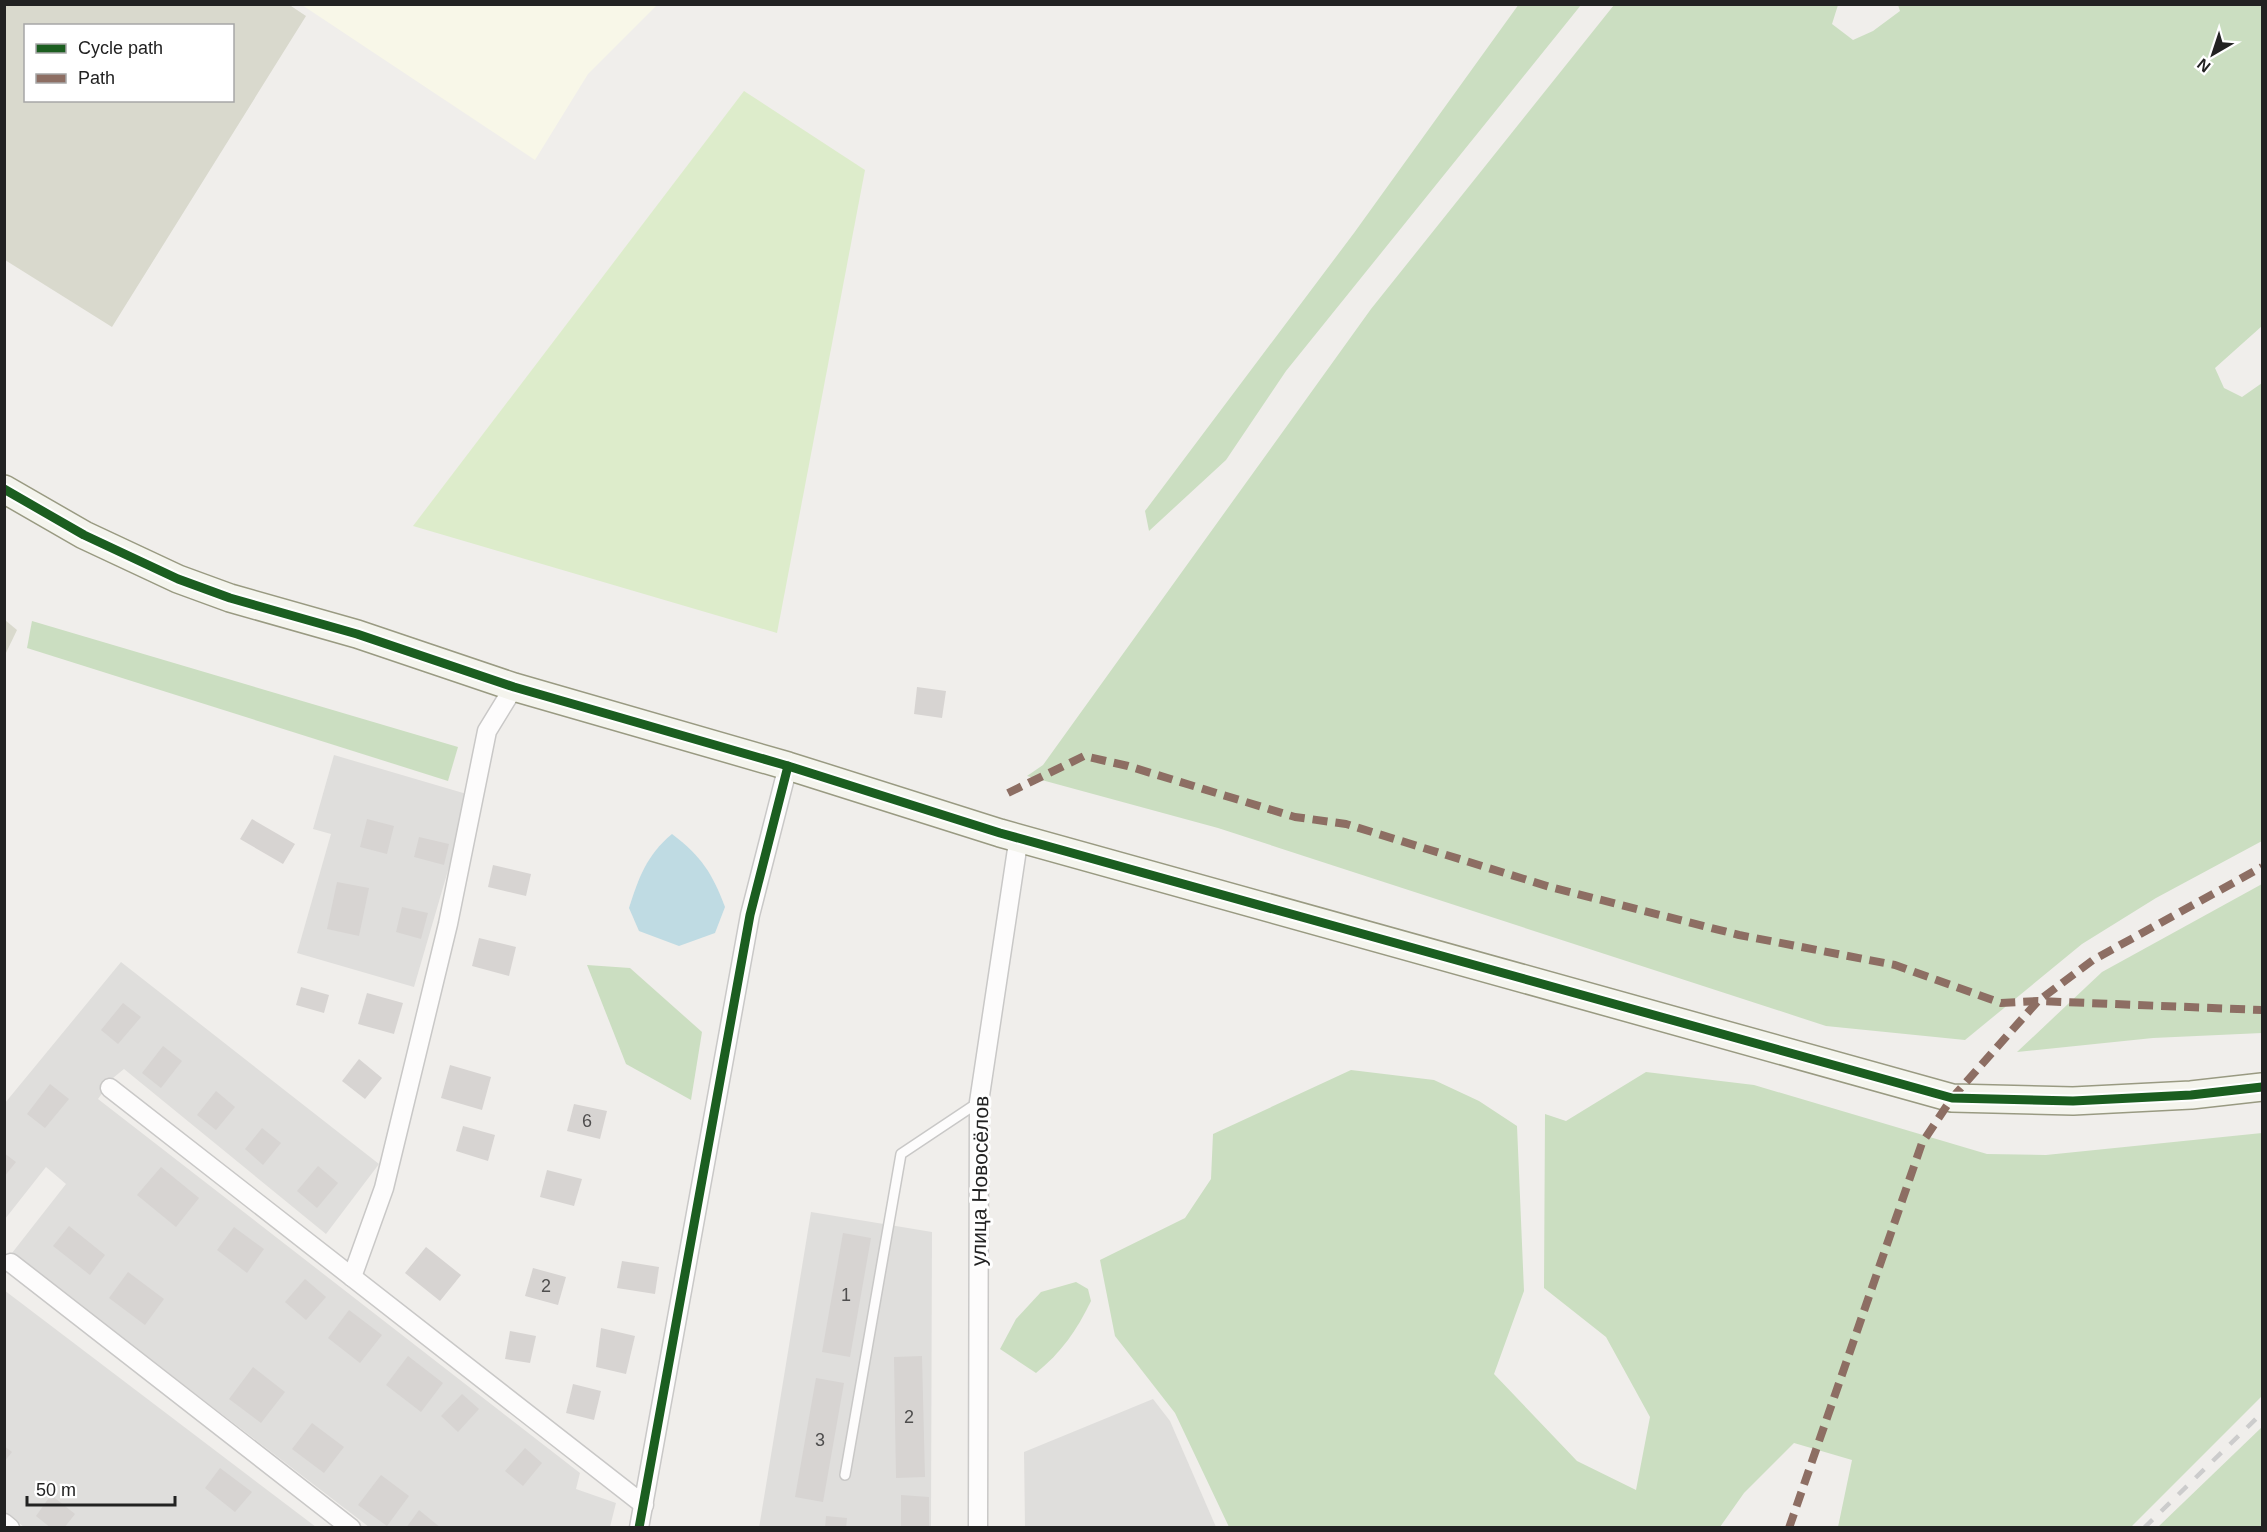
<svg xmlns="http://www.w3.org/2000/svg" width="2267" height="1532" font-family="Arial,sans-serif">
<rect width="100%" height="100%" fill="#f0eeeb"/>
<g fill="#dfdedc">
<polygon points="334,755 470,795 414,987 297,953 331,834 313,829"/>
<polygon points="121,962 379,1164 326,1234 124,1069 113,1078 98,1099 580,1473 576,1489 616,1503 610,1527 369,1527 12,1253 66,1184 46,1167 5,1219 5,1103"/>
<polygon points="811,1212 932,1232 931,1527 759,1528"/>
<polygon points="4,1290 316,1527 24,1527 5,1512"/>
<polygon points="1153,1399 1170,1421 1216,1527 1025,1527 1024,1452"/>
</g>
<polygon fill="#f8f7e8" points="302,5 657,5 588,74 535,160"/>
<g fill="#d9d9cd" fill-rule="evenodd">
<path d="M288 4 306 16 112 327 5 260V5ZM26 26H232V100H26Z"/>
<polygon points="5,620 17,630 5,655"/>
</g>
<polygon fill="#ddeccb" points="744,91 865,170 777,633 413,526"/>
<g fill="#cbdec1">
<polygon points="1519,4 1581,5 1286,371 1226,460 1149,531 1145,511 1354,233"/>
<polygon points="1614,5 1838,5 1832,24 1853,40 1873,31 1900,11 1898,5 2262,5 2262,326 2215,368 2224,388 2242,397 2262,383 2262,841 2156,898 2082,944 1965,1040 1826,1026 1218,828 1027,776 1043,765 1371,309"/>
<polygon points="32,621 458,747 448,781 27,648"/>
<polygon points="2262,884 2262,1033 2153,1038 2017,1052 2102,972"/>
<polygon points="587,965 630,968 702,1032 691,1100 626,1064"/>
<polygon points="1351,1070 1434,1080 1479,1101 1517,1126 1524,1291 1494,1374 1577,1461 1636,1490 1650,1417 1606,1337 1544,1288 1545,1114 1566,1121 1646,1072 1754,1085 1987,1154 2046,1155 2262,1133 2262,1396 2131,1527 1838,1527 1852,1460 1794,1443 1744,1493 1720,1527 1229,1527 1175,1413 1115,1336 1100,1260 1185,1218 1211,1179 1213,1134"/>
<path d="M1076 1282 1088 1289 1091 1301C1077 1330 1061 1353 1036 1373L1000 1349 1016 1319 1041 1292Z"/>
<polygon points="2262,1427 2262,1527 2158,1527"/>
</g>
<path fill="#bfdbe3" d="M672 834C702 857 712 873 725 907L715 933 679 946 639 931 629 908C639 877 646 856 672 834Z"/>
<g fill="#d7d4d2">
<polygon points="917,687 946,691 942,718 914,714"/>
<polygon points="252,819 295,844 283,864 240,839"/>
<polygon points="367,819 394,826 387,854 360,847"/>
<polygon points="419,837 449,844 444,865 414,857"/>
<polygon points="493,865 531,874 526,896 488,887"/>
<polygon points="337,882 369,888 359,936 327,929"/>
<polygon points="402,907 428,913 421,939 396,932"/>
<polygon points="479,938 516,947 509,976 472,966"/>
<polygon points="301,987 329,995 324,1013 296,1005"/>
<polygon points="367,993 403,1003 394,1034 358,1024"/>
<polygon points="123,1003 141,1017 118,1044 101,1030"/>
<polygon points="163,1046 182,1061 161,1088 142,1073"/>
<polygon points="359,1059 382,1078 365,1099 342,1081"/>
<polygon points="450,1065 491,1077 482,1110 441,1098"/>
<polygon points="50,1084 69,1099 45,1128 27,1114"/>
<polygon points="216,1091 235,1107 216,1130 197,1115"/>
<polygon points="574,1104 607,1111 600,1139 567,1131"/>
<polygon points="463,1126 495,1135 488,1161 456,1151"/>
<polygon points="262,1128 281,1143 263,1165 245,1149"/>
<polygon points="4,1153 16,1162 4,1177"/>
<polygon points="318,1166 338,1183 317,1208 297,1191"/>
<polygon points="161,1167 199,1198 176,1227 137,1195"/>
<polygon points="547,1170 582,1179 574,1206 540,1197"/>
<polygon points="69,1226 105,1255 90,1275 53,1246"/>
<polygon points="234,1227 264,1249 247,1273 217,1250"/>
<polygon points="843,1233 871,1238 850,1357 822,1352"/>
<polygon points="426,1247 461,1275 440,1301 405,1273"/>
<polygon points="622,1261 659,1267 655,1294 617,1288"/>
<polygon points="533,1268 566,1277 558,1305 525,1296"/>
<polygon points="128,1272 164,1299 145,1325 109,1298"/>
<polygon points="305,1279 326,1297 306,1320 285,1302"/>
<polygon points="349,1310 382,1335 360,1363 328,1338"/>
<polygon points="601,1328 635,1336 626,1374 596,1367"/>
<polygon points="510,1331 536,1336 530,1363 505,1359"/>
<polygon points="408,1356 443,1383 421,1412 386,1385"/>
<polygon points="922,1356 925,1477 896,1478 894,1357"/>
<polygon points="253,1367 285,1392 261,1423 229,1399"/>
<polygon points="816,1378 844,1383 823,1502 795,1497"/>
<polygon points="573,1384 601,1391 594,1420 566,1413"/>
<polygon points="462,1394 479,1409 458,1432 441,1416"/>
<polygon points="312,1423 344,1447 324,1473 292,1449"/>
<polygon points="4,1446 12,1452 4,1462"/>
<polygon points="525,1448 542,1463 523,1486 505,1471"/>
<polygon points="220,1468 252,1492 235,1512 205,1488"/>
<polygon points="381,1475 409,1496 387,1526 358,1505"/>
<polygon points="51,1495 75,1514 64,1528 51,1528 36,1516"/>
<polygon points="901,1495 929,1497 929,1528 901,1528"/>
<polygon points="419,1510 441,1528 406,1528"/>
<polygon points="826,1516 847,1518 846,1528 825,1528"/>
</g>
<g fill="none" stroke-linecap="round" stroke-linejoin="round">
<defs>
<polyline id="lane" points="845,1475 901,1154 979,1102"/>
<g id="street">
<polyline points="110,1088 644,1505"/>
<polyline points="11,1263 351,1528"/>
<polyline points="352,1277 384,1188 448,924 487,731 514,687"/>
<polyline points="4,1523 10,1528"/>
<polyline points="639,1528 750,915 788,766"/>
<polyline points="978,1528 979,1102 1019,836"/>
</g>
<polyline id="secondary" points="4,489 84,535 178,579 230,598 357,634 514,687 788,766 1000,833 1952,1098 2073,1101 2191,1095 2262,1087"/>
</defs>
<use href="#lane" stroke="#c9c8c7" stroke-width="12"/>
<use href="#street" stroke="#c9c8c7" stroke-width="21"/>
<use href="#secondary" stroke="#999a82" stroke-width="30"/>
<use href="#lane" stroke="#fdfcfc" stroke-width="9"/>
<use href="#street" stroke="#fdfcfc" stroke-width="18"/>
<use href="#secondary" stroke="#f4f4ed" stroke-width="27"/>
<polyline stroke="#ccc" stroke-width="4.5" stroke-dasharray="12 12" stroke-linecap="butt" points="2144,1528 2262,1413"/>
<g stroke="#8d6e63" stroke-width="8" stroke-dasharray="15 8" stroke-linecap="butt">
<polyline points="1008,793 1084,756 1128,766 1295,817 1346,824 1550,887 1739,935 1895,965 2001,1003 2038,1001 2262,1010"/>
<polyline points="1789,1528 1922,1143 1952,1098 2038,1001 2093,960 2262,867"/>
</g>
<defs>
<g id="cycleway">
<polyline points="4,489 84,535 178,579 230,598 357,634 514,687 788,766 1000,833 1952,1098 2073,1101 2191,1095 2262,1087"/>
<polyline points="639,1528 750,915 788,766"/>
</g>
</defs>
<use href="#cycleway" stroke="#fff" stroke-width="13"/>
<use href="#cycleway" stroke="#1b5e20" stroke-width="9"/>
</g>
<g text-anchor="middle" stroke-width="6" stroke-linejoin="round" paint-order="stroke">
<g font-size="18" fill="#4f4e4e">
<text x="587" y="1127">6</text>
<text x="546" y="1292">2</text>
<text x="846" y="1301">1</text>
<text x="909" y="1423">2</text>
<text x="820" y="1446">3</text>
</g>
<g font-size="21" fill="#222" stroke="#fff">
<text transform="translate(980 1181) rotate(-89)" y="7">улица Новосёлов</text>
</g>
</g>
<rect width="2267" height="1532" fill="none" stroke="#222222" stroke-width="12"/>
<rect x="24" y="24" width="210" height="78" fill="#ffffff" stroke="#a7a7a7" stroke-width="1.5"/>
<rect x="36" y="44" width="30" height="9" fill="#1b5e20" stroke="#a7a7a7" stroke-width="1.5"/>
<text x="78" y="54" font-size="18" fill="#222222">Cycle path</text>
<rect x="36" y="74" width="30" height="9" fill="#8d6e63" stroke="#a7a7a7" stroke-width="1.5"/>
<text x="78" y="84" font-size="18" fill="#222222">Path</text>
<g transform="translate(2213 54) rotate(219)" stroke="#ffffff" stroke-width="4.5" paint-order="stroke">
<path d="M0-4.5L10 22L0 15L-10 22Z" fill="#222222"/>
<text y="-9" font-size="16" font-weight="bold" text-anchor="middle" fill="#222222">N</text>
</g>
<path d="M27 1496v9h148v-9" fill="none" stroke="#222222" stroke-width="3"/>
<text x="36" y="1496" font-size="18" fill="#222222" stroke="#ffffff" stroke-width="4.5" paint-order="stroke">50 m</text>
</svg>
